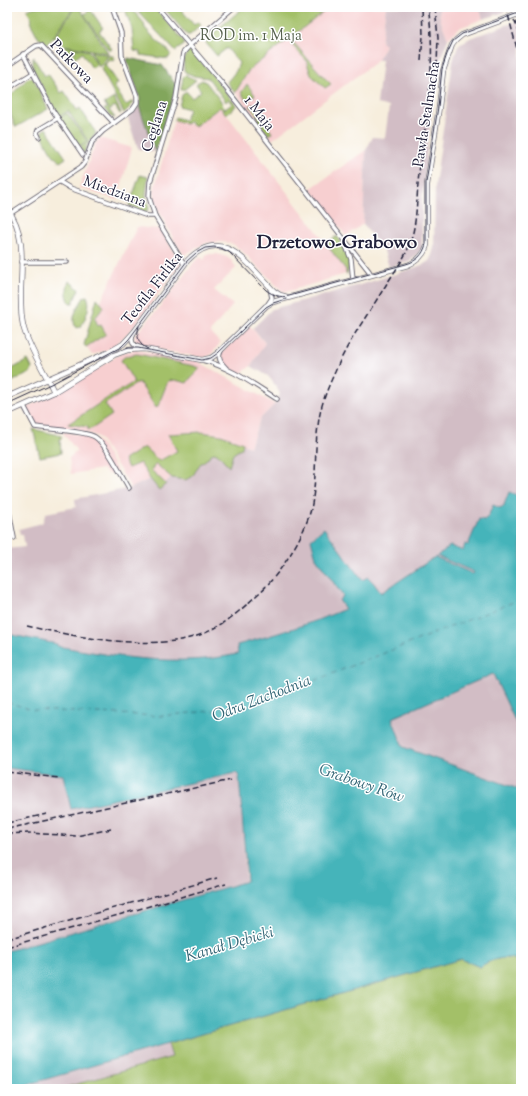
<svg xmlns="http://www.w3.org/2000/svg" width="528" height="1096" font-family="'Sorts Mill Goudy',serif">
<rect width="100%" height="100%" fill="#fff"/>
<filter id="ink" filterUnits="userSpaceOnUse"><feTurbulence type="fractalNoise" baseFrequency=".025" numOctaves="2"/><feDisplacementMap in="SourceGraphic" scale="8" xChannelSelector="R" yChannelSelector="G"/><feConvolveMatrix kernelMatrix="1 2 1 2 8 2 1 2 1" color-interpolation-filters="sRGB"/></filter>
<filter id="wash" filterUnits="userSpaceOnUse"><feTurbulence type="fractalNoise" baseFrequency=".012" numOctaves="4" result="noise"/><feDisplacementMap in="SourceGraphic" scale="16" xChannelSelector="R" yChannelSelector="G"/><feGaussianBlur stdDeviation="0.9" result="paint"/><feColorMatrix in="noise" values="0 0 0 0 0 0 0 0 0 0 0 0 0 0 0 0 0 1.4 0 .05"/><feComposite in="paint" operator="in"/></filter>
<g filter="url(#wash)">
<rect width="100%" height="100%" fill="#f7eedd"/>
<g fill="#f7cfd0">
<polygon points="330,7 386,7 381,42 385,44 378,60 272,140 236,93 249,70"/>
<polygon points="439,7 481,7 480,10 483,19 459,28 448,39 440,19"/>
<polygon points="221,107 347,270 346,274 286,292 281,290 241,250 233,244 223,242 206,243 184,255 173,238 156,205 154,192 155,186 174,120 195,126"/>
<polygon points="100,138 132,148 117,200 79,188 96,142"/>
<polygon points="366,150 363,224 346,236 310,189"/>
<polygon points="137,227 160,229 181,263 133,328 112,348 92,355 86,347 106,334 99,326 95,318 104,307 101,301"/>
<polygon points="210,254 217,254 227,257 232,261 236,268 214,290 233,305 210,332 220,343 211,355 204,358 140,346 135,341 135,335 159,308 195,261 201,257 204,260 206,257 204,256"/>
<polygon points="249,325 265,343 251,366 240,374 229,369 221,360 221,353"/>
<polygon points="137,350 197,361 275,404 260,419 250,447 216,434 166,484 150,479 131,488 103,443 98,437 91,434 43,427 35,424 27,407 54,394 124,352"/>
<polygon points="63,432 90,436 98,441 104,447 117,471 115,473 108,474 102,469 71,474 69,458 77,451 65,436"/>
</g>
<g fill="#d2bdc5">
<polygon points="386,7 439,7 440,19 448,39 438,65 426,157 427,157 422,200 422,249 410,261 389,267 384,251 363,224 366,150 373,137 385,138 389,107 377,104 382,60 378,60 385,45 381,42"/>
<polygon points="481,7 504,7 505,12 483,19 480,10"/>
<polygon points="521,20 521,523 473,581 238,665 145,667 7,642 7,549 25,547 23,535 20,535 19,529 42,523 46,513 76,507 75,499 131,488 150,479 159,489 216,434 250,447 260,419 275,404 280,394 276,386 268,376 251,366 265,343 253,328 272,309 367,283 411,269 424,264 429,261 432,255 434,248 435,185 453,61 458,46 470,38"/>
<polygon points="139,106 155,152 139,149 136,144 128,118"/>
<polygon points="493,674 518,727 521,732 521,790 403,747 392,717"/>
<polygon points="7,768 61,774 64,776 236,773 239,776 241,801 246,881 7,951"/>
<polygon points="168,1044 172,1057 60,1089 12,1089"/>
</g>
<g fill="#a3c067" stroke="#627151">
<polygon points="34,7 74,7 52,39 45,46 41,39 39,39 30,22 32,20 27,10"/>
<polygon points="75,7 79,7 108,53 63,45 57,41 55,37"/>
<polygon points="85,7 93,7 90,9 103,28 99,31 112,49 109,51 84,14 88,12"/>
<polygon points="114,7 130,7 144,23 145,28 155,39 170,52 171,54 168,59 140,55 140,52 134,51 132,29 125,9 116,12"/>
<polygon points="134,7 154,7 184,41 184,45 175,51"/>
<polygon points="163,7 179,7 194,25 198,22 201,25 190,35 187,35"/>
<polygon points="244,7 330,7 249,70 235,93 227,82 236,71 239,63 227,48 217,56 206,43 212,34"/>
<path d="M293 42C306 56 317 71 331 84L325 88 311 75 306 60 291 44Z"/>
<polygon points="65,46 89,51 97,65 92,68 82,53 72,59 71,56 76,52 75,51 69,54 64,47"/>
<path d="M191 50 215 78 236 105 234 108 226 114 220 107 195 126 191 125V122H188L187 124 174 120 175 117 185 120 189 109 179 106 182 95 186 91 192 98 201 91 196 84 202 80 206 82 223 104 222 105 225 109 232 104 229 99 226 102 208 78 194 76 185 72C182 66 184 56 188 51Z"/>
<polygon points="91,51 109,55 99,67"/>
<polygon points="110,56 113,56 115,60 113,61 111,60 105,64 118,83 114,86 126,105 133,101 134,103 124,113 101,69 103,65"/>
<polygon points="33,57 45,76 48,74 61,93 64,91 77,110 80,108 96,133 87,145 84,154 80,148 88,141 68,111 59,117 55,111 33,69"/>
<polygon points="185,75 196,80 185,89 181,90 183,77"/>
<path d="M33 77 48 109 16 127C10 117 9 106 11 95L28 78Z"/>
<polygon points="247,84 255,95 247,101 241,93"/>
<polygon points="114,98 121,113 120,114 115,106 109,110 115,118 111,117 104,109 108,108 104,104"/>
<polygon points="253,104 272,133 269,135 256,121 259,118 250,106"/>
<polygon points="67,113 87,141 79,146 60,118"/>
<path d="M46 128 66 158 60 162C54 158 42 139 42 131Z"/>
<polygon points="140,175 148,177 146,195 149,208 146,212 129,205"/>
<path d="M335 237H338L345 247 343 249C349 256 351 265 347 274H346V270L326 244Z"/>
<path d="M69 281 79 289 73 303H70C66 296 66 289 69 281Z"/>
<path d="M87 296C92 306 85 318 81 327L76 328C70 317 78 307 84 297Z"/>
<polygon points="97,298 104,307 95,318 98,326 101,325 106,334 86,347 84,345"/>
<path d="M137 354 194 366 200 368C196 374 190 377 187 383L175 380 168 381 158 406 156 408 139 382 105 404 112 415 93 428 88 430V427L68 424 103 401 134 382 121 360 126 356Z"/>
<polygon points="28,360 32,368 30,373 7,384 7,365 10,370"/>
<polygon points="33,429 59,435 62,437 60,439 61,453 40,457"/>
<polygon points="201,432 221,435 243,443 242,448 233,454 229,467 221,457 215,453 211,454 207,459 200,464 192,477 185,480 172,478 156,464 151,470 166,484 159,490 150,479 140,463 128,468 124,460 144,447 159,461 177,451 168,434"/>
<polygon points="502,958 515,959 521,962 521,1089 60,1089 172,1057 168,1044 461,959 480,967 490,961"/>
</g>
<polygon fill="#82a65c" stroke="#52644c" points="128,58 162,65 176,85 174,95 156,151 155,152 139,106 140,99 127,60"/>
<path fill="#44b4ba" stroke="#336b7a" d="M509 492 521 497V732L518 727 493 674 392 718 403 747 521 790V962C509 954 491 959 480 967L461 959 12 1089H7V951L244 882 247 880 239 776 236 773 71 809 63 775 7 768V634L57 644V646C117 657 177 667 238 654L237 645C274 635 310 624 345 609L339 600 343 596 316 558 311 539 324 528 362 580 368 577 373 582 381 593 435 557 473 574 474 572 437 556 450 546 463 551 465 544 468 545 479 519 484 520 488 517 493 505 500 508 505 505H504Z"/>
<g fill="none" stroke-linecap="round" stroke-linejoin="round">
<polyline stroke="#316474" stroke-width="1" stroke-dasharray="5 4" stroke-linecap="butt" points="7,702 33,710 161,716 248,707 521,599"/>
</g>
</g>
<g filter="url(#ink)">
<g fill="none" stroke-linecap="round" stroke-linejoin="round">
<defs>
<g id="minor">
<polyline points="157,7 221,82 369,271 371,275"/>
<polyline points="23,54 53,111 83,155"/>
<polyline points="7,66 36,46 41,45 114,123"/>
<polyline points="7,91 15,84 33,73"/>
<polyline points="39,137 37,133 38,130 58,118"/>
<polyline points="60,182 70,188 142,214 148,216 155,216 184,264"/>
<polyline points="11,213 81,167 85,162 92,142 103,131 133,109 137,103 137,96 122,56 121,33 112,7"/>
<polyline points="155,216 149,197 150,182 176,98 183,53 190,45 234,7"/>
<polyline points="346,246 351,259 353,280"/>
<polyline points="21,262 67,262"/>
<polyline points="268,304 272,298 270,288"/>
<path d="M133 335C130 343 134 346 142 348"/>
<path d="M221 351C217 358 221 363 226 368"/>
<path d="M202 360C230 367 253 384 277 399"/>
<path d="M24 406 35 427C47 429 86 431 95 437 107 445 121 475 129 488"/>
<polyline points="7,501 14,538"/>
</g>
<g id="tertiary">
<path d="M7 208C33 242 15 286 23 325 27 345 45 372 54 392"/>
<path d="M7 397 109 352 123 344 134 332 187 261C223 223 249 266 274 291L280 295 287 297"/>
<path d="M7 413 54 392 114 355 128 350 144 349 202 360 211 358 218 353 266 306 273 302 408 265C418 261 424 255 427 245V185L439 107 443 71 452 45 456 40 462 35 521 13"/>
</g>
</defs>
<use href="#minor" stroke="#6d6974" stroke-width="5.5"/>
<use href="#tertiary" stroke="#6d6974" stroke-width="6"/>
<use href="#minor" stroke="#fff" stroke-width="3.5"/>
<use href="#tertiary" stroke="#fff" stroke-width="4.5"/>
<g stroke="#22223b" stroke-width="1">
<path d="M139 326C136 336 138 345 148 349"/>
<polyline points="119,351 129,348 138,348 202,360 211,358 218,353 266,307 273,303 286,299"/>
<path d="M7 404 55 382 121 347 129 339 187 261 196 253 205 248 214 247 221 248 229 252 266 290C273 295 280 298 289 296L406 264C417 261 423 255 426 244V183L438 107 442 69 447 54 453 41 462 34 521 12"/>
</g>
<g stroke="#22223b" stroke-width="1.5" stroke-dasharray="6 3" stroke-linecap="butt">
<polyline points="435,7 438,38 437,65"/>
<polyline points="506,7 521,64"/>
<polyline points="514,20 521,36"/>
<polyline points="517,58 521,78"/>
<polyline points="421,61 423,36 422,7"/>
<path d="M27 626C76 637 158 653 205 633 226 624 242 609 258 594 279 576 304 537 311 509 317 482 314 453 318 426 320 407 327 389 335 372 348 341 369 313 386 285 393 274 401 263 407 251 418 226 416 200 419 173 426 118 437 62 428 7"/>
<polyline points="7,772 59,778"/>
<polyline points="7,823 47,814"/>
<polyline points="7,829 231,780"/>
<polyline points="7,834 29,833 76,836 111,829"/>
<polyline points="7,939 217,878"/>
<polyline points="7,947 226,884"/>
</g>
</g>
</g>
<g text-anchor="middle" stroke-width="3" stroke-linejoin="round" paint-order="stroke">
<g font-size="15" fill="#56614d" stroke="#fff">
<text x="251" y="40">ROD im. 1 Maja</text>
</g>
<g font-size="15" fill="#22223b" stroke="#fff">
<text transform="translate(72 61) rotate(46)" y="5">Parkowa</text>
<text transform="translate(260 113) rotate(52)" y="5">1 Maja</text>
<text transform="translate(426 114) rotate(-81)" y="5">Pawła Stalmacha</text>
<text transform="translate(154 126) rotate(-72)" y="5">Ceglana</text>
<text transform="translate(115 191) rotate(20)" y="5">Miedziana</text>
<text transform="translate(152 288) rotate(-52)" y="5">Teofila Firlika</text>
</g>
<g font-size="16" font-style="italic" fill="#316474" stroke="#fff">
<text transform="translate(261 697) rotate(-21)" y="6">Odra Zachodnia</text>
<text transform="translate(362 782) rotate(19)" y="6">Grabowy Rów</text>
<text transform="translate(229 943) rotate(-16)" y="6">Kanał Dębicki</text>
</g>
<g font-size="19" font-weight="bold" fill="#22223b" stroke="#fff">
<text x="337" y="248">Drzetowo-Grabowo</text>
</g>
</g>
<rect width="528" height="1096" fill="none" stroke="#fff" stroke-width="24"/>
</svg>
